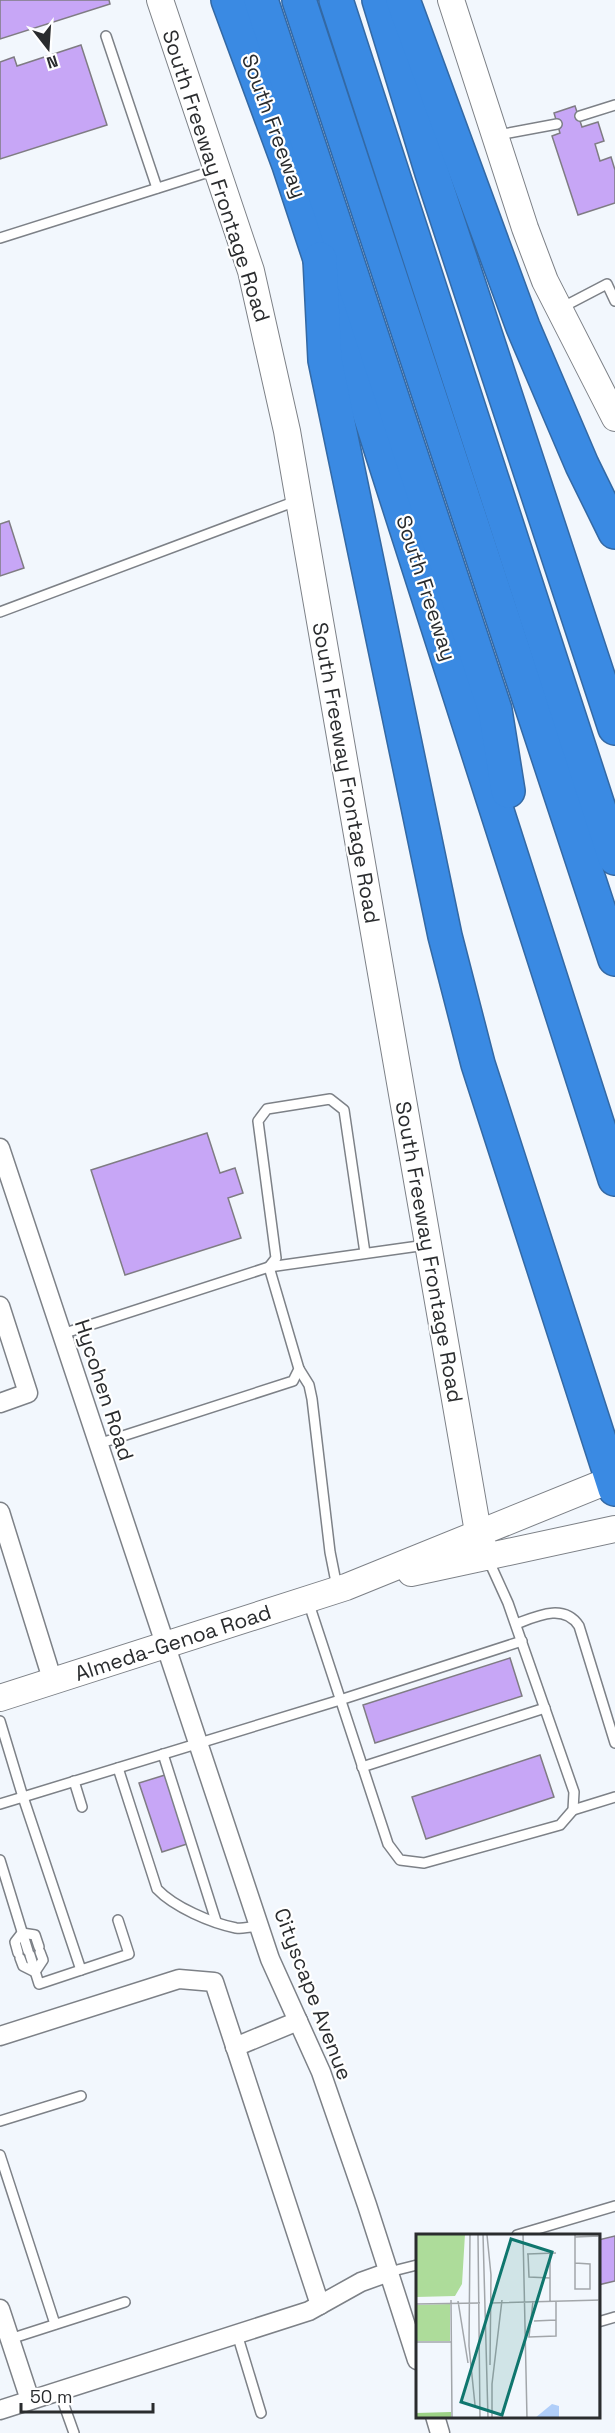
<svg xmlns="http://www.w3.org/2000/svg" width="615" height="2433" font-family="'Space Grotesk',sans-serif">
<rect width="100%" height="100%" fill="#f2f7fd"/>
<g fill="#c7a6f6" stroke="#7f7c83" stroke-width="1.5">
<polygon points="0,0 109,0 110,4 0,39"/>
<polygon points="81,45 107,125 0,159 0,62 14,57 17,66"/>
<polygon points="575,106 582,127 598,122 604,141 595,144 600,161 611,157 615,170 615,203 578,215 552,136 560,133 554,113"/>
<polygon points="9,521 24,568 0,576 0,524"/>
<polygon points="207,1133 220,1173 235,1168 243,1193 228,1198 241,1238 125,1275 91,1170"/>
<polygon points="510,1658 522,1696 375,1743 363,1705"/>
<polygon points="540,1755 554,1797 426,1839 412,1797"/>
<polygon points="165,1775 187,1844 162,1852 139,1783"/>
<polygon points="615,2236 615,2281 598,2285 598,2240"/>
</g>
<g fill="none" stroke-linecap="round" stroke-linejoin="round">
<defs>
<g id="lane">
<polyline points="106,36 157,188"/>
<polyline points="580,116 615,105"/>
<polyline points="498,135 557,124"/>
<polyline points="0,238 215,170"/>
<polyline points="561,308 607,284 615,301"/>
<polyline points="0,612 296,501"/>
<polyline points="62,1334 269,1267 426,1245"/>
<polyline points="299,1369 309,1385 312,1399 330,1552 337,1587"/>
<polyline points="98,1444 293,1381 299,1369 269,1267 276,1258 258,1121 267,1109 330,1099 344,1110 365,1253"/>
<polyline points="308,1601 388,1844 400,1860 424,1863 560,1825 573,1810 574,1792 508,1603 488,1559"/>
<path d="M516 1624C537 1616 564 1603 579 1626L615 1743"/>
<polyline points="0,1721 23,1797 340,1700 522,1641"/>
<polyline points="163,1754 216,1921"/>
<polyline points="362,1767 545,1708"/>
<path d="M118 1768 157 1889C174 1907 211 1923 236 1928 244 1929 252 1927 260 1925"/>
<polyline points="74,1781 82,1807"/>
<polyline points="0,1804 23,1797 81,1970"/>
<polyline points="573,1810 615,1797"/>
<polyline points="0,1860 28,1951"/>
<polyline points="18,1953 15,1942 22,1933 35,1935 39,1947"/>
<polyline points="30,1955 39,1984 129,1954 118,1920"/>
<polyline points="20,1958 23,1966 35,1972 43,1960 40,1952"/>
<polyline points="0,2121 81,2096"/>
<polyline points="0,2155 55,2324"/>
<polyline points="517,2235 615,2206"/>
<polyline points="389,2272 417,2265"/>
<polyline points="598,2322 615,2317"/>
<polyline points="237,2334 261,2413"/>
<polyline points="10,2339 125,2302"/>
<polyline points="59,2391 74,2433"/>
</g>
<g id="street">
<polyline points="0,1148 270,1959 321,2072 367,2205 417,2360"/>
<polyline points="0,1306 28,1393 0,1403"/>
<polyline points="0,1512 53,1682"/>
<polyline points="0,2036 179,1979 214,1982 320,2305"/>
<polyline points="235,2047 298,2021"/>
<polyline points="0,2309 30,2400"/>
<polyline points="0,2410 309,2311 361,2282 389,2272"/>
<polyline points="435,2416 440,2433"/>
</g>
<g id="secondary">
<polyline points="160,0 251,271 287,431 478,1532 487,1557"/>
<polyline points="451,0 525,228 545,281 615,418"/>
<polyline points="411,1573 615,1529"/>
<polyline points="0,1698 346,1587 615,1478"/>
</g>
<g id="highway">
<polyline points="228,0 289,165 320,259 615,1179"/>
<polyline points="261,0 495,710 508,791"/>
<polyline points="299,0 615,959"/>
<polyline points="336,0 615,858"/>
<polyline points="379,0 432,173 615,728"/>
<polyline points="403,0 523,327 582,465 615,532"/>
<polyline points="320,259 325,360 445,936 478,1064 615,1489"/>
</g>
</defs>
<use href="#lane" stroke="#7d8187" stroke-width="12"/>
<use href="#street" stroke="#7d8187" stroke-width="21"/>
<use href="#secondary" stroke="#7d8187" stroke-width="28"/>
<use href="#highway" stroke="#3469a4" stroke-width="36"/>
<use href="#lane" stroke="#fff" stroke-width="9"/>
<use href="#street" stroke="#fff" stroke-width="18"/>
<use href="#secondary" stroke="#fff" stroke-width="26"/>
<use href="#highway" stroke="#3a8ae3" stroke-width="33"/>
</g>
<g text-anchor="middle" stroke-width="4.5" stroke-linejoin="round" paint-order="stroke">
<g font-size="21" fill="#2a2c2e" stroke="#fff">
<text transform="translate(274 126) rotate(70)" y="7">South Freeway</text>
<text transform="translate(216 176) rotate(72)" y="7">South Freeway Frontage Road</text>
<text transform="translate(426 588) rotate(72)" y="7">South Freeway</text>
<text transform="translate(346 773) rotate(80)" y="7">South Freeway Frontage Road</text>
<text transform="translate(429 1252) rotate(80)" y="7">South Freeway Frontage Road</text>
<text transform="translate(104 1390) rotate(72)" y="7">Hycohen Road</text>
<text transform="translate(173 1643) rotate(-18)" y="7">Almeda-Genoa Road</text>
<text transform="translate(313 1994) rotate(69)" y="7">Cityscape Avenue</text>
</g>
</g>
<g transform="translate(416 2234)">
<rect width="184" height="184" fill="#f2f7fd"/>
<path d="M0 0H49L46 50 39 62 0 63ZM34 70V107H0V71Z" fill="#addc9a"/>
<path d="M35 178V184H0V179Z" fill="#9cd186"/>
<path d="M136 170 143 172V184H119Z" fill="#b0cef9"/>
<path fill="none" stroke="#a2a6aa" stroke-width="1.5" d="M54 0 53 112 59 171M62 0 64 184M67 0 72 184M107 0 111 184M159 0V55H174V30L159 29M183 0V184M71 1 75 41 74 131M159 3 183 2M134 19V67M111 20 140 19M112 20 113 43 134 44M35 66 36 184M42 67 52 129M117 67 113 103 140 102V67M74 69 185 66M0 70 64 69M118 87 140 86M0 108H35M76 184V150L86 66"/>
<path fill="#0f766e" fill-opacity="0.15" stroke="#0f766e" stroke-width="3" d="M95 5 136 18 86 181 45 168Z"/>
<rect width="184" height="184" fill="none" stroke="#2a2c2e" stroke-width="3"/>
</g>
<g transform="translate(48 48) rotate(163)" stroke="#ffffff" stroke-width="4.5" paint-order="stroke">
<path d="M0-4.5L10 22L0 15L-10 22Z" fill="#2a2c2e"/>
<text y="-9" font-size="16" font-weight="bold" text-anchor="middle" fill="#2a2c2e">N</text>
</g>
<path d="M21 2403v9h132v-9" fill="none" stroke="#2a2c2e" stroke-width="3"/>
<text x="30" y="2403" font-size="18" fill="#2a2c2e" stroke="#ffffff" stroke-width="4.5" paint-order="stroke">50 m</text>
</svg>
